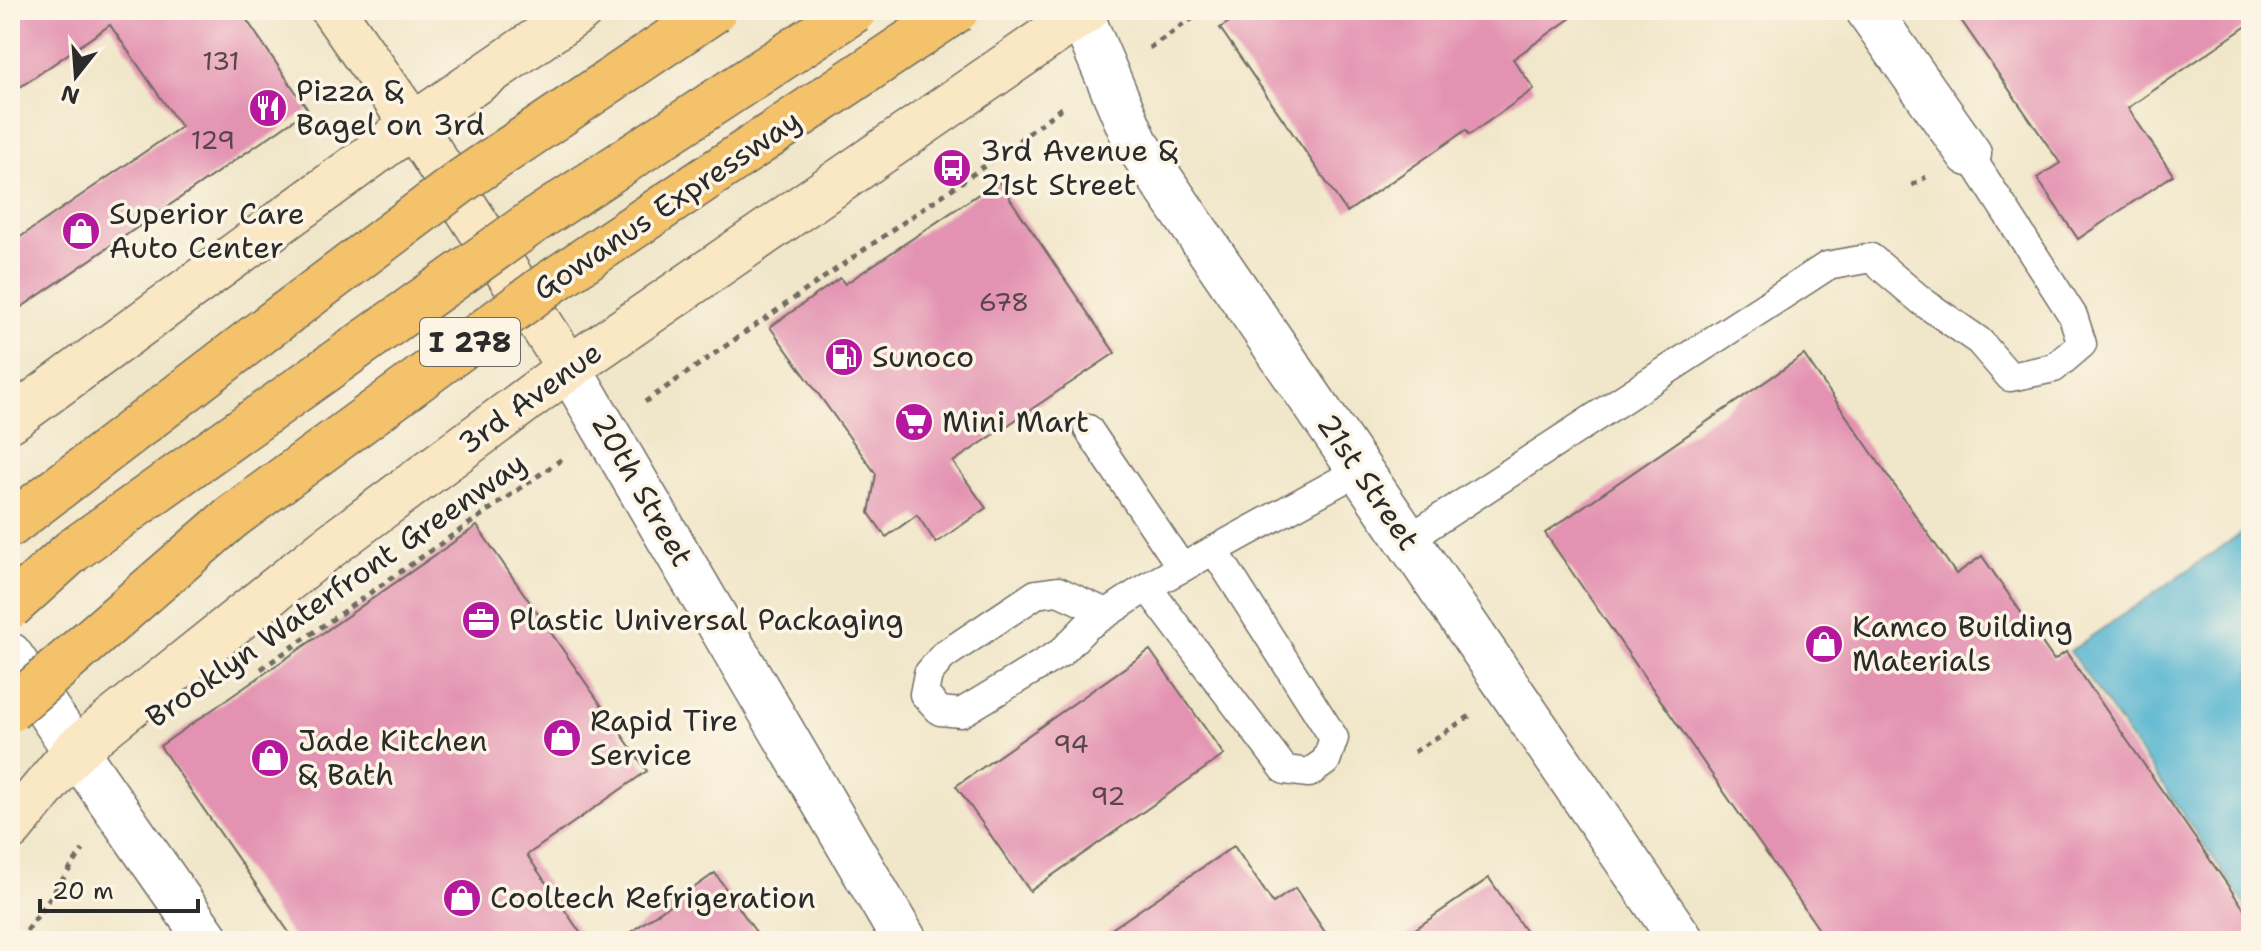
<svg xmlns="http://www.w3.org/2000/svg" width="2261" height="951" font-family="'Shantell Sans',sans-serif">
<rect width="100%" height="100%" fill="#fcf5e5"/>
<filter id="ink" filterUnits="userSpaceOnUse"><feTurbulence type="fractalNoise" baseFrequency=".0125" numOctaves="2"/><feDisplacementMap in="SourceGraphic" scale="16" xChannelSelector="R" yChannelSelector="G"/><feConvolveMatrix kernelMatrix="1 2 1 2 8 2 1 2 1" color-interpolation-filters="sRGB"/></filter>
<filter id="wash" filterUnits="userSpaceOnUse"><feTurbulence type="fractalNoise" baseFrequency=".006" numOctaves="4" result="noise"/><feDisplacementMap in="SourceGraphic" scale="32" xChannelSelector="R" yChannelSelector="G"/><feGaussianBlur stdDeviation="1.8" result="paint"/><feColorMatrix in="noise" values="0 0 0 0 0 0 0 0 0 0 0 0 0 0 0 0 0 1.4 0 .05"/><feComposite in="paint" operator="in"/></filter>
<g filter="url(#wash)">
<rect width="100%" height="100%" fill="#f0e6c9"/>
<polygon fill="#51b3d0" stroke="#3e6f7e" stroke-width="2" points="2251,527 2251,913 2070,651"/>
<g id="blocks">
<g fill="#e392b1">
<polygon points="28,10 240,10 308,110 10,315 10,244 181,127 110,25 10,94 10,22"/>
<polygon points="1247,10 1582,10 1513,59 1534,89 1469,135 1466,130 1347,212 1220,28"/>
<polygon points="1954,10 2251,10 2251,23 2128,108 2173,175 2078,239 2037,178 2060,163"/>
<polygon points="998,181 1115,353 953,462 986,508 936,543 917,515 886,537 869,513 876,474 770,327 840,278 845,284"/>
<polygon points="1804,355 1956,574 1982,556 2054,660 2066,652 2251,919 2251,941 1827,941 1545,533"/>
<polygon points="477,526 647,771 527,855 586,941 295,941 160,746"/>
<polygon points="1150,650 1224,755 1030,891 956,786"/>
<polygon points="1234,846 1273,903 1295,888 1331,941 1094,941"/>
<polygon points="715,873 762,941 618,941"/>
<polygon points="1489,878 1532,941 1398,941"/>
</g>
</g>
</g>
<g filter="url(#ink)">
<use href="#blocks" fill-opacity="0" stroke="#706c62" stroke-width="2"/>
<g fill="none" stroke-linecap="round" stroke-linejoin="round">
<defs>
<g id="service">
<polyline points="1088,429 1182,568"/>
<polyline points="1407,540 1827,266 1871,258 1923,302 1979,341 2010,377 2054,368 2082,344 2073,316 1969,154"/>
<polyline points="1147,587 1285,770 1309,773 1326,761 1334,738 1214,550"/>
<polyline points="1106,613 1058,591 1036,594 943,656 928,674 924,694 940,711 961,713 1062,652 1086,627 1147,587 1360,470"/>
</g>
<g id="minor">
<polyline points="1079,10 1136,143 1682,941"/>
<polyline points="1868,10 1969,154"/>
<polyline points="569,368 905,941"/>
<polyline points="75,750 208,941"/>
</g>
<polyline id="tertiary" points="10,655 75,750"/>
<g id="secondary">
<polyline points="333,10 413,125 569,368"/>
<polyline points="10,420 413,125 581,10"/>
<polyline points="10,829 75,750 326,549 569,368 1087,10"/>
</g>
<polyline id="motorway" points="10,525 285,314"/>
</defs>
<use href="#service" stroke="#706c62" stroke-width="31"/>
<use href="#minor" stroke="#706c62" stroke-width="47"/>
<use href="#tertiary" stroke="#706c62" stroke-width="47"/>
<use href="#secondary" stroke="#706c62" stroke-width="47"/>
<use href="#motorway" stroke="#706c62" stroke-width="47"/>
<g stroke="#706c62" stroke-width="5" stroke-dasharray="6 6" stroke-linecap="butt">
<polyline points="1149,48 1205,10"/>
<polyline points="1912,185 1926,177"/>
<polyline points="645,402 999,156 1065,105"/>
<polyline points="261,669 565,457"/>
<polyline points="1414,752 1470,716"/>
<polyline points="20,941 83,850"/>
</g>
<use href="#service" stroke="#fff" stroke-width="28"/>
<use href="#minor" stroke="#fff" stroke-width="44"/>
<use href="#tertiary" stroke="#fff" stroke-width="44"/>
<use href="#secondary" stroke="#fae7c3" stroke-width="44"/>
<use href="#motorway" stroke="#f3c26a" stroke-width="44"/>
<defs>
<g id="motorway-bridge">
<polyline points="285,314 463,180 715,10"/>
<polyline points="10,607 72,551 531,223 855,10"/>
<polyline points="10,710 232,517 547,285 957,10"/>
</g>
</defs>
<use href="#motorway-bridge" stroke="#706c62" stroke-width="47" stroke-linecap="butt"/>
<use href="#motorway-bridge" stroke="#f3c26a" stroke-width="44"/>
</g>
</g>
<defs>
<symbol id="restaurant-disc" viewBox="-11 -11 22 22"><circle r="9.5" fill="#b5179e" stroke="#fcf5e5"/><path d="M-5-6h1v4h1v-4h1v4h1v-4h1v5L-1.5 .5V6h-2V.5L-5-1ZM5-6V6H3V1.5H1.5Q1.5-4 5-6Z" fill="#fff"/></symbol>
<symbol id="bus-disc" viewBox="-11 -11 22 22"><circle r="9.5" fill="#b5179e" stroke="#fcf5e5"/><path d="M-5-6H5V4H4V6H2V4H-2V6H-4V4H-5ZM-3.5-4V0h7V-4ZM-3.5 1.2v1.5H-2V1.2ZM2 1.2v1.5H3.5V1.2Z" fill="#fff"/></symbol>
<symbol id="shop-disc" viewBox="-11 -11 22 22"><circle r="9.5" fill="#b5179e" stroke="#fcf5e5"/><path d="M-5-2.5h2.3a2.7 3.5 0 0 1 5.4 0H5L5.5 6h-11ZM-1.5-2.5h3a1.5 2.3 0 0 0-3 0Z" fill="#fff"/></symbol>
<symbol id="fuel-disc" viewBox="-11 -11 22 22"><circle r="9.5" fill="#b5179e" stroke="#fcf5e5"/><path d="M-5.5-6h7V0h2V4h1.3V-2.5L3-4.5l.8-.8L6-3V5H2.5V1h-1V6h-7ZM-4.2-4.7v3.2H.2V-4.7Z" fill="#fff"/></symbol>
<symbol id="supermarket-disc" viewBox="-11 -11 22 22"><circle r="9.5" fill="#b5179e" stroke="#fcf5e5"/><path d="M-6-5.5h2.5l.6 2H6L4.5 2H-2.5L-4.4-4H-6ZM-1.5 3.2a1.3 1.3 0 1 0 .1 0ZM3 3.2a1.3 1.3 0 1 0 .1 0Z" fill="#fff"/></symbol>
<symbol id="office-disc" viewBox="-11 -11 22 22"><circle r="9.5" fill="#b5179e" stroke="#fcf5e5"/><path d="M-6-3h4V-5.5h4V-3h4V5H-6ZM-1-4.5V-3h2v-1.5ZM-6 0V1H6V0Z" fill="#fff"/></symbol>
</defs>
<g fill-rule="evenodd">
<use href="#restaurant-disc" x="246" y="86" width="44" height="44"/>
<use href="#bus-disc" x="930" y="146" width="44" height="44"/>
<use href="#shop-disc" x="59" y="209" width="44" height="44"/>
<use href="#fuel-disc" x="822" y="335" width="44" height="44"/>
<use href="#supermarket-disc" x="892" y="400" width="44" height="44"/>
<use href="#office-disc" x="459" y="598" width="44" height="44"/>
<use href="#shop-disc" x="1802" y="622" width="44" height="44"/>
<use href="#shop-disc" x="540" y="716" width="44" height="44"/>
<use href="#shop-disc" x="248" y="736" width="44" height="44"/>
<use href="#shop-disc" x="440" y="876" width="44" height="44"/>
</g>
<g text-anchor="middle" stroke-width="7" stroke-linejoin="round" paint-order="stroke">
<g font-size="26" fill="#59454c">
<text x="221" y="70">131</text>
<text x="213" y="149">129</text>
<text x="1004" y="311">678</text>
<text x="1071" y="753">94</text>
<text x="1108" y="805">92</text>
</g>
<rect fill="#fcf5e5" stroke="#6a6863" stroke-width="2" x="420" y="318" width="100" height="48" rx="6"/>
<g font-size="28" font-weight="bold" fill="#2b2b2b">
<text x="470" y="352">I 278</text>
</g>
<g font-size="30" fill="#2b2b2b" stroke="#fcf5e5" text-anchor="start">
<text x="296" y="101">Pizza &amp;<tspan x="296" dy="34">Bagel on 3rd</tspan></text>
<text x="980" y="161">3rd Avenue &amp;<tspan x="980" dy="34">21st Street</tspan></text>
<text x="109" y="224">Superior Care<tspan x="109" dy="34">Auto Center</tspan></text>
<text x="872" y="367">Sunoco</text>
<text x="942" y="432">Mini Mart</text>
<text x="509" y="630">Plastic Universal Packaging</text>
<text x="1852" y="637">Kamco Building<tspan x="1852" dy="34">Materials</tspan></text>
<text x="590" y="731">Rapid Tire<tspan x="590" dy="34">Service</tspan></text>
<text x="298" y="751">Jade Kitchen<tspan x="298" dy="34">&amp; Bath</tspan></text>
<text x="490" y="908">Cooltech Refrigeration</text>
</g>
<g font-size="30" fill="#2b2b2b" stroke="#fcf5e5">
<text transform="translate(667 205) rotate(-34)" y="10">Gowanus Expressway</text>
<text transform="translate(530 398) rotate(-36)" y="10">3rd Avenue</text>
<text transform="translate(1368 482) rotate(56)" y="10">21st Street</text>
<text transform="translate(642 490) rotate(60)" y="10">20th Street</text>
<text transform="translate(336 590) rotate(-35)" y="10">Brooklyn Waterfront Greenway</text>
</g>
</g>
<rect width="2261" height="951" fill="none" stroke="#fcf5e5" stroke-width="40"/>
<g transform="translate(76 76) rotate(197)" stroke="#fcf5e5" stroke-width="6" paint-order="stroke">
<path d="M0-6L14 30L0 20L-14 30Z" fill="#2b2b2b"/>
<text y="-12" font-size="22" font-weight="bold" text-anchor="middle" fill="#2b2b2b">N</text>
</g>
<path d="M40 899v12h158v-12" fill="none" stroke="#2b2b2b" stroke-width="4"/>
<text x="52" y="899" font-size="24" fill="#2b2b2b" stroke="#fcf5e5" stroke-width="6" paint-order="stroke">20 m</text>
</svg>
